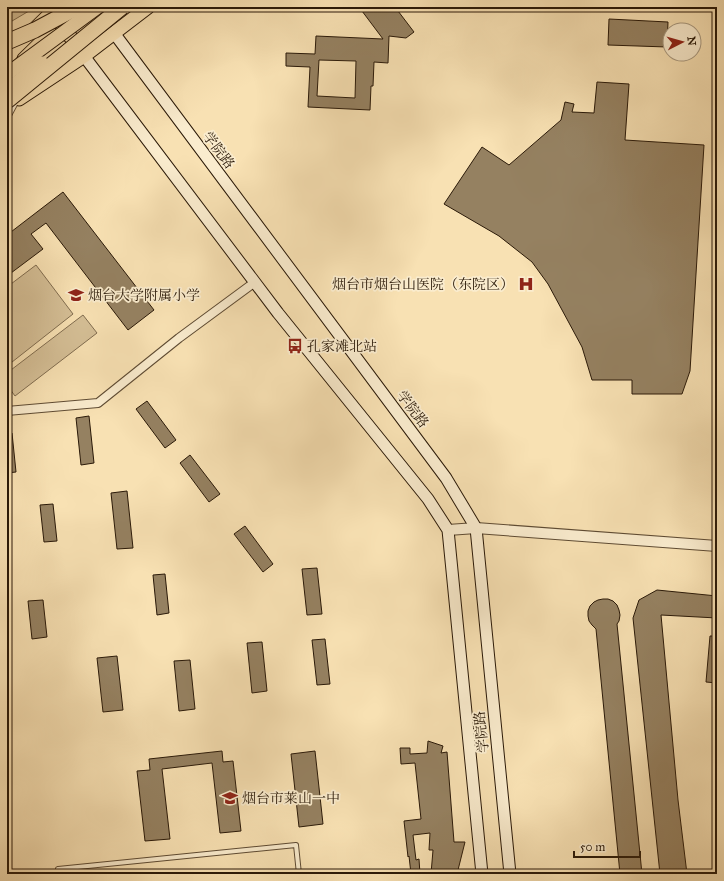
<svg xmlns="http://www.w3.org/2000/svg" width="724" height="881" font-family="'IM FELL Great Primer','Noto Serif SC',serif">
<rect width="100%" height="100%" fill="#f8e1b3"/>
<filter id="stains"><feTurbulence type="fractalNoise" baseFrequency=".005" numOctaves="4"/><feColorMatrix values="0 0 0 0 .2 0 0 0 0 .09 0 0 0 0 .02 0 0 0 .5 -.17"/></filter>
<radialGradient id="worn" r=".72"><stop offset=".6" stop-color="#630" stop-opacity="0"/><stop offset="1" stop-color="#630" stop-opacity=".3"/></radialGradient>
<g fill="#d5bf96" stroke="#806c4f">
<polygon points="7,7 33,7 34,8 7,24"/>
<polygon points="36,265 73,314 7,366 7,287"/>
<polygon points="83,315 97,333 15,396 7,385 7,373"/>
</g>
<g fill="#958161" stroke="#2a1908" fill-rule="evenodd">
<path d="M359 7H395L414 32 406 38 389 36 388 63 374 62 373 86H371L370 110 308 107 310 67 286 66V53L315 54 316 36 383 39ZM319 60 356 61 355 98 317 96Z"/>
<polygon points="609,19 668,22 667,47 608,45"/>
<polygon points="597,82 629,84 625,140 704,145 690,371 682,394 632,394 632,380 592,380 582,347 548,284 532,262 499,236 444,204 482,147 509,165 561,120 565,102 574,104 572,112 594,113"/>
<polygon points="63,192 154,310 128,330 46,223 31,234 43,249 7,276 7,235"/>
<polygon points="147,401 176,440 165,448 136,409"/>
<polygon points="89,416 94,463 81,465 76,418"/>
<polygon points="7,433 12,433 16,472 7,473"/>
<polygon points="190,455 220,494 209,502 180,463"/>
<polygon points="127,491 133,548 117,549 111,493"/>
<polygon points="53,504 57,541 44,542 40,505"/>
<polygon points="245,526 273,564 263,572 234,534"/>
<polygon points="317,568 322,614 307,615 302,569"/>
<polygon points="165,574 169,613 157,615 153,575"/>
<polygon points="657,590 717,596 717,618 661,615 678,800 687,874 660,874 633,618 639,600"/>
<polygon points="603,599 608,599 613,601 617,605 619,610 620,615 619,621 617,624 642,874 620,874 596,629 592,625 589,621 588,616 588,611 590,606 594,602 598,600"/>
<polygon points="43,600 47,637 32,639 28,601"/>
<polygon points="710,636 717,636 717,683 706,682"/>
<polygon points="325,639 330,684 317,685 312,640"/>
<polygon points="262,642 267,691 252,693 247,643"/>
<polygon points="117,656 123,710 103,712 97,658"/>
<polygon points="190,660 195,709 179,711 174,661"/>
<polygon points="428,741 443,746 441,753 447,752 454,842 465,842 457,874 431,874 433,850 429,850 430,833 413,835 416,860 419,859 420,874 411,874 409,856 408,857 404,821 421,819 415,763 401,764 400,748 410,748 410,754 427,753"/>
<polygon points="222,751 223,762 233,761 241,831 220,833 212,763 162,769 170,839 145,841 137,771 150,770 149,759"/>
<polygon points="315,751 323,824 299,827 291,754"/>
</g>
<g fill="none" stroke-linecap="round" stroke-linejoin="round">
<defs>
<polyline id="service" points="59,874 58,869 296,845 299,874"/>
<g id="minor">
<polyline points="7,115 14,102"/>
<polyline points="7,411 98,403 179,338 255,282"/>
</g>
<polyline id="tertiary" points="448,530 476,528 717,546"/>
<g id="secondary">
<polyline points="114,33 446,478 476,528 510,874"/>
<polyline points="84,56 278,313 428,499 448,530 482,874"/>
</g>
<g id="primary">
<polyline points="51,10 82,53"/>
<polyline points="7,56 52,12 59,7"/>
<polyline points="19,99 84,56 148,7"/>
</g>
<polyline id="motorway" points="7,55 10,54"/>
</defs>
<use href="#service" stroke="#5e4b33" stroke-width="6"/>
<use href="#minor" stroke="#5e4b33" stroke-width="10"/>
<use href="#tertiary" stroke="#5e4b33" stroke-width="12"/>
<use href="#secondary" stroke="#2a1908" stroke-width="13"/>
<use href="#primary" stroke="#2a1908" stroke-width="15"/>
<use href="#motorway" stroke="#2a1908" stroke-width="17"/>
<use href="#service" stroke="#faecce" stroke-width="4"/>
<use href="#minor" stroke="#faecce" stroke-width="8"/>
<use href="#tertiary" stroke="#faecce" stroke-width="10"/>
<use href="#secondary" stroke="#faecce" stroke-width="11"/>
<use href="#primary" stroke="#f8e1b3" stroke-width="13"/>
<use href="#motorway" stroke="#f8e1b3" stroke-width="15"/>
<defs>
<g id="primary-bridge">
<polyline points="7,74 98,7"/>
<polyline points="7,90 42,63"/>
</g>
<g id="motorway-bridge">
<polyline points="7,42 35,30 78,7"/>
<polyline points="7,101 122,7"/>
</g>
</defs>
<use href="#primary-bridge" stroke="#2a1908" stroke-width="15" stroke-linecap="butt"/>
<use href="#motorway-bridge" stroke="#2a1908" stroke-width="17" stroke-linecap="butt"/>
<use href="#primary-bridge" stroke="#f8e1b3" stroke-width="13"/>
<use href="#motorway-bridge" stroke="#f8e1b3" stroke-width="15"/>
</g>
<defs>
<symbol id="hospital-bare" viewBox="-9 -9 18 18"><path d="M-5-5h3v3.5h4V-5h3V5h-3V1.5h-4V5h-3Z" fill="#8f2418" stroke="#faecce" stroke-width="2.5" paint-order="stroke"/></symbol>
<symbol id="school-bare" viewBox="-9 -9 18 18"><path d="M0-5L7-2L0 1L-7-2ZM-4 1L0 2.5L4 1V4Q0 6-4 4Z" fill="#8f2418" stroke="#faecce" stroke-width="2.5" paint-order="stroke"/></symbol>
<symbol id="bus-bare" viewBox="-9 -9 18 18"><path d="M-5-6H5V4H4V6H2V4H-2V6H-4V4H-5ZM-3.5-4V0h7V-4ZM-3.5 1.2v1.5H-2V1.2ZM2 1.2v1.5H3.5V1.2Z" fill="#8f2418" stroke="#faecce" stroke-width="2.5" paint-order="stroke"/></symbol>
</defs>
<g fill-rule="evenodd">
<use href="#hospital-bare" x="515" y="273" width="22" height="22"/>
<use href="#school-bare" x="65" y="284" width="22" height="22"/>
<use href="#bus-bare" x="284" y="335" width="22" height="22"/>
<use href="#school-bare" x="219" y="787" width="22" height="22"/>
</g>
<g text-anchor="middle" stroke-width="3.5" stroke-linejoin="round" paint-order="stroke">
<g font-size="14" fill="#2a1908" stroke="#faecce">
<text transform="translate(219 150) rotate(53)" y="5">学院路</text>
<text transform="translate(413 409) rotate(53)" y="5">学院路</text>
<text transform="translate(481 732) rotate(-96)" y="5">学院路</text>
</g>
<g font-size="14" fill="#2a1908" stroke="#faecce" text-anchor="start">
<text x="514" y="289" text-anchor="end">烟台市烟台山医院（东院区）</text>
<text x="88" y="300">烟台大学附属小学</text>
<text x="307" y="351">孔家滩北站</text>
<text x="242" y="803">烟台市莱山一中</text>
</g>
</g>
<rect width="724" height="881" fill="none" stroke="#f8e1b3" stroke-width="24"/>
<rect x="8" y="8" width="708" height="865" fill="none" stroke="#2a1908" stroke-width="2"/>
<rect x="12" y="12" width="700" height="857" fill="none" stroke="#2a1908"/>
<g transform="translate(682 42) rotate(84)"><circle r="19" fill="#faecce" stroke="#a7987f"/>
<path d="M0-3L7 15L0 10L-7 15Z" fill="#8f2418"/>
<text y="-6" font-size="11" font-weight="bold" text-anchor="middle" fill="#2a1908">N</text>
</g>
<path d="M574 851v6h66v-6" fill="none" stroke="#2a1908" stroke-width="2"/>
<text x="580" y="851" font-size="12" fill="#2a1908" stroke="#faecce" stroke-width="3" paint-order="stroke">50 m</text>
<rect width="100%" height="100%" filter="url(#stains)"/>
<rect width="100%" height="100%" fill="url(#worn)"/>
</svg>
